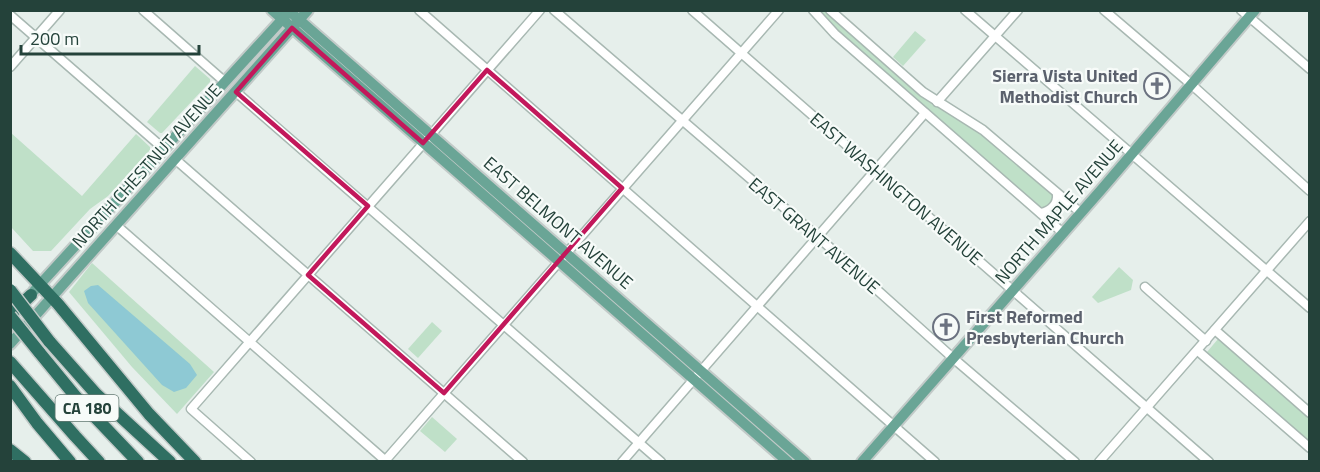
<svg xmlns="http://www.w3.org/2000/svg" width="1320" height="472" font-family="'Titillium Web',sans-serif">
<rect width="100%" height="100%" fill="#e6efeb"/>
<g fill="#bfe0c8">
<polygon points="820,11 824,11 929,102 980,132 1052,194 1053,200 1048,207 1040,207 843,36"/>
<polygon points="915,31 926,40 903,66 893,57"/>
<polygon points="195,66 210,79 210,82 162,133 160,133 147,122"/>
<polygon points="11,133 82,196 136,134 150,147 150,150 108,196 90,209 51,251 33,251 11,227"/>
<polygon points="92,263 214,372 177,414 132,367 69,292"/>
<polygon points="1119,267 1133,280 1131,290 1098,303 1092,297"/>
<polygon points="432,322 442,331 418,358 408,349"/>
<polygon points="1218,339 1309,418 1309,441 1207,352"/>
<polygon points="432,417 457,439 445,452 420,431"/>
</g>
<polygon fill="#8ec9d4" points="98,285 190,364 197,375 186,388 174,392 162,385 88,303 84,291 91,286"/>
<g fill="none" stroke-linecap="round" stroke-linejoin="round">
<defs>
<g id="minor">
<polyline points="143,10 225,82"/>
<polyline points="419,10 935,462"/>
<polyline points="554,10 817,236 953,358 1075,462"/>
<polyline points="692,10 1209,462"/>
<polyline points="813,10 835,34 1063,233"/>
<polyline points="830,10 923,92 983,130 1081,213"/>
<polyline points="965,10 1310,308"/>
<polyline points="1104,10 1192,85 1310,191"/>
<polyline points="1241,10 1310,69"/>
<polyline points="10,15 164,149"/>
<polyline points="10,67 60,10"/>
<polyline points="236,92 661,462"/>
<polyline points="937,102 1018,10"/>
<polyline points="175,159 523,462"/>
<path d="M1041 213C1051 211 1058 204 1057 194"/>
<polyline points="116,225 387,462"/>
<polyline points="1145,287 1206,341"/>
<polyline points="1215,330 1310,413"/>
<polyline points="1198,351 1310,448"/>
<polyline points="251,462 191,409 540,10"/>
<polyline points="384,462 779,10"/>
<polyline points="622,462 925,113"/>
<polyline points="1099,462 1310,221"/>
</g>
<g id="major">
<polyline points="272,10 788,462"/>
<polyline points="288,10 805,462"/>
<polyline points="34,291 287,14"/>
<polyline points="10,344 308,10"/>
<polyline points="862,462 1101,190 1255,10"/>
</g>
<g id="highway">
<polyline points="10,253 58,304 149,414 195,462"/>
<polyline points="10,315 31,295"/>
<polyline points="49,341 96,394 170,462"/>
<polyline points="39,352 76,397 138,462"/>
<polyline points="10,362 75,436 99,462"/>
<polyline points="10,386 37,423 70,462"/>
<polyline points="10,450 25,462"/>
</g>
</defs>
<use href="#minor" stroke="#a8b8b2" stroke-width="11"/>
<use href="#major" stroke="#c2cac8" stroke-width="14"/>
<use href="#highway" stroke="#c2cac8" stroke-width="15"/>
<use href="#minor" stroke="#fff" stroke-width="8"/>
<use href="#major" stroke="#6aa596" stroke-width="10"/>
<use href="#highway" stroke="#2f6f62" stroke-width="12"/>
<defs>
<g id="highway-bridge">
<polyline points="10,290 49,341"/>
<polyline points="10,316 39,352"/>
</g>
</defs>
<use href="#highway-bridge" stroke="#c2cac8" stroke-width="15" stroke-linecap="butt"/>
<use href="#highway-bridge" stroke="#2f6f62" stroke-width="12"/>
</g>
<path fill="none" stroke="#c2185b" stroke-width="4.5" stroke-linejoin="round" d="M292 28 423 143 487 70 622 188 444 393 308 275 368 206 236 92Z"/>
<defs>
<symbol id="church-ring" viewBox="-11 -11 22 22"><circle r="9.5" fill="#f7fbf9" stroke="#6b7280" stroke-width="1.5"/><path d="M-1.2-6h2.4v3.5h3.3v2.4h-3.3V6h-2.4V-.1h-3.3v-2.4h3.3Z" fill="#6b7280"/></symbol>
</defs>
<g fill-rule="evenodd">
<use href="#church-ring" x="1142" y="71" width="30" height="30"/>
<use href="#church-ring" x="931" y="312" width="30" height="30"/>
</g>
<g text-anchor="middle" stroke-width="4.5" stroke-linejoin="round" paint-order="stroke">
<rect fill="#f7fbf9" stroke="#637a73" stroke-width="1.5" x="55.5" y="395" width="63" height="26" rx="4.5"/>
<g font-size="16" font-weight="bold" fill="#24423a">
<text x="87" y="414">CA 180</text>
</g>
<g font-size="18" font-weight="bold" fill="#5b616d" stroke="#f7fbf9" text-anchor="end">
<text x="1138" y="82">Sierra Vista United<tspan x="1138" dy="21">Methodist Church</tspan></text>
<text x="966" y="323" text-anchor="start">First Reformed<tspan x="966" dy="21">Presbyterian Church</tspan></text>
</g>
<g font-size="18" fill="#24423a" stroke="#f7fbf9">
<text transform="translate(147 166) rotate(-48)" y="6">NORTH CHESTNUT AVENUE</text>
<text transform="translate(896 189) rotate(41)" y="6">EAST WASHINGTON AVENUE</text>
<text transform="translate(1059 212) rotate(-49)" y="6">NORTH MAPLE AVENUE</text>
<text transform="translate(558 223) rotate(41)" y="6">EAST BELMONT AVENUE</text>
<text transform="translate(814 236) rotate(41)" y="6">EAST GRANT AVENUE</text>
</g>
</g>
<rect width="1320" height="472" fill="none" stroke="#24423a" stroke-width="24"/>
<path d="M21 45v9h178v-9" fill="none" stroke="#24423a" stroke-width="3"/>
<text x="30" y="45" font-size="18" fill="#24423a" stroke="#f7fbf9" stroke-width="4.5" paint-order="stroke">200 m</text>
</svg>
